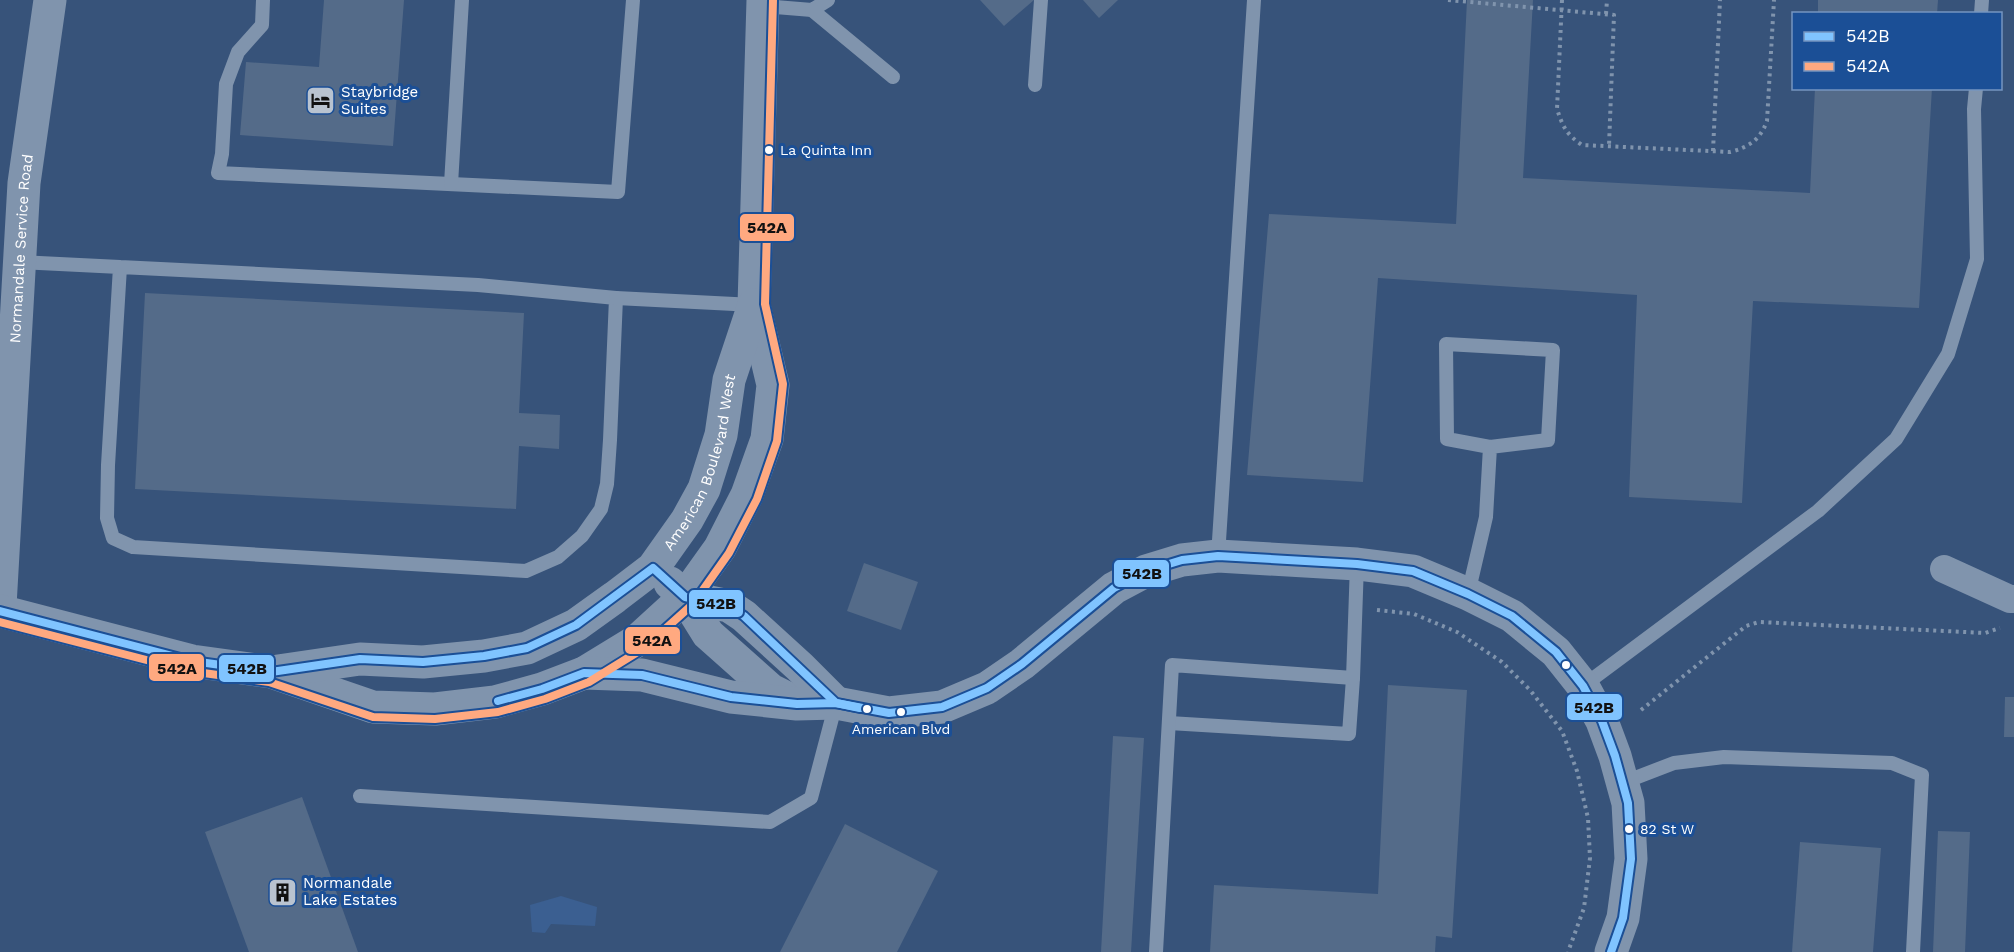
<svg xmlns="http://www.w3.org/2000/svg" width="2014" height="952" font-family="'Work Sans',sans-serif">
<rect width="100%" height="100%" fill="#37537a"/>
<polygon fill="#3b5f91" points="561,896 597,907 595,926 551,924 545,933 532,932 530,905"/>
<g fill="#546b89">
<polygon points="324,0 404,0 393,146 240,135 246,62 319,67"/>
<polygon points="980,0 1034,0 1004,26"/>
<polygon points="1083,0 1118,0 1099,18"/>
<polygon points="1467,0 1533,0 1523,178 1810,193 1815,88 1932,88 1919,308 1753,301 1742,503 1629,497 1637,295 1378,278 1363,482 1247,475 1269,214 1456,224"/>
<polygon points="1818,0 1938,0 1937,14 1818,14"/>
<polygon points="145,293 524,313 519,413 560,415 559,449 519,446 516,509 135,489"/>
<polygon points="864,563 918,582 901,630 847,611"/>
<polygon points="1388,685 1467,690 1452,938 1436,936 1435,952 1210,952 1214,885 1378,894"/>
<polygon points="2005,697 2014,697 2014,737 2004,737"/>
<polygon points="1113,736 1144,738 1131,952 1101,952"/>
<polygon points="302,797 358,952 249,952 205,832"/>
<polygon points="845,824 938,871 897,952 780,952"/>
<polygon points="1938,831 1970,832 1965,952 1933,952"/>
<polygon points="1800,842 1881,848 1873,952 1792,952"/>
</g>
<g fill="none" stroke-linecap="round" stroke-linejoin="round">
<g stroke="#8094ad" stroke-width="4" stroke-dasharray="3 4.5" stroke-linecap="butt">
<polyline points="1448,0 1614,15 1609,146"/>
<path d="M1562 0 1557 109C1563 127 1566 134 1582 145L1730 152C1749 147 1760 140 1767 121L1774 0"/>
<polyline points="1606,14 1607,0"/>
<polyline points="1713,151 1720,0"/>
<polyline points="1377,610 1414,614 1457,632 1502,662 1530,690 1562,731 1577,771 1588,818 1590,858 1584,908 1568,952"/>
<polyline points="1641,710 1746,626 1759,622 1985,633 2000,628"/>
</g>
<g stroke="#8094ad" stroke-width="14">
<polyline points="263,0 262,25 238,52 226,84 222,154 218,173 618,192 633,0"/>
<polyline points="763,6 812,10 828,0"/>
<polyline points="812,10 893,77"/>
<polyline points="1981,14 1982,0"/>
<polyline points="1035,85 1041,0"/>
<polyline points="451,184 462,0"/>
<path d="M19 262C87 266 154 269 221 272L478 285 616 298 610 440 607 484 601 509 582 536 558 557 526 571 133 547 113 538 107 518 108 465 120 267"/>
<polyline points="616,298 754,305"/>
<polyline points="1218,556 1254,0"/>
<polyline points="1468,594 1486,517 1490,447 1548,440 1553,350 1446,344 1447,439 1490,447"/>
<polyline points="1583,686 1818,511 1896,439 1948,354 1977,259 1974,109 1976,88"/>
<polyline points="1169,723 1349,734 1353,678"/>
<polyline points="1622,783 1674,763 1724,757 1892,763 1922,775 1913,952"/>
<polyline points="360,796 770,822 811,798 836,703"/>
<polyline points="1156,952 1172,665 1353,678 1357,564"/>
</g>
<polyline stroke="#8094ad" stroke-width="28" points="1944,569 2010,599 2014,599"/>
<g stroke="#8094ad" stroke-width="33">
<polyline points="670,583 685,597 708,634 771,690 793,701"/>
<polyline points="685,597 729,606 744,616 800,667 836,703"/>
<path id="s1" d="M0 606 24 183 50 0"/>
<polyline points="0,611 192,661 271,672 373,707 435,709 495,702 542,689 584,673 638,640 685,597 720,548 747,495 767,439 773,385 754,305 763,0"/>
<path id="s2" d="M278 671 360 659 423 662 484 656 527 648 576 625 615 597 653 568 687 520 704 489 721 435 729 380 754 305"/>
<polyline points="584,673 642,675 731,697 797,704 836,703 889,713 942,707 987,688 1022,664 1114,588 1146,571 1182,560 1218,556 1357,564 1413,571 1468,594 1512,616 1556,652 1583,686 1602,721 1615,756 1628,803 1631,859 1623,918 1611,952"/>
</g>
<defs>
<g id="bus-1">
<polyline points="0,611 192,661 271,672 360,659 423,662 484,656 527,648 576,625 653,568 685,597 729,606 744,616 836,703 889,713 942,707 987,688 1022,664 1114,588 1146,571 1182,560 1218,556 1357,564 1413,571 1468,594 1512,616 1556,652 1583,686 1602,721 1615,756 1628,803 1631,859 1623,918 1611,952"/>
<polyline points="498,701 542,689 584,673 642,675 731,697 797,704 836,703 860,708"/>
</g>
<polyline id="bus-2" points="0,622 189,671 269,682 373,717 435,719 498,712 545,699 589,682 644,648 693,604 729,553 757,499 777,441 783,384 765,304 773,0"/>
</defs>
<use href="#bus-1" stroke="#1b4f96" stroke-width="12"/>
<use href="#bus-2" stroke="#1b4f96" stroke-width="12"/>
<use href="#bus-1" stroke="#80c4ff" stroke-width="8"/>
<use href="#bus-2" stroke="#ffa980" stroke-width="8"/>
</g>
<defs>
<symbol id="hotel-square" viewBox="-11 -11 22 22"><rect x="-9" y="-9" width="18" height="18" rx="4" fill="#b9c3d0" stroke="#1b4f96"/><path d="M-6-4.5h1.5V1H6V5H4.5V3h-9V5H-6ZM-4 0a1.8 1.8 0 1 1 3.6 0ZM.5 0V-2.5h3Q6-2.5 6 0Z" fill="#111"/></symbol>
<symbol id="building-square" viewBox="-11 -11 22 22"><rect x="-9" y="-9" width="18" height="18" rx="4" fill="#b9c3d0" stroke="#1b4f96"/><path d="M-4-6H4V6H1V3H-1V6H-4ZM-2.5-4.3h1.7v1.8h-1.7ZM.8-4.3h1.7v1.8H.8ZM-2.5-1h1.7V.8h-1.7ZM.8-1h1.7V.8H.8Z" fill="#111"/></symbol>
</defs>
<g fill-rule="evenodd">
<use href="#hotel-square" x="304" y="84" width="33" height="33"/>
<use href="#building-square" x="266" y="876" width="33" height="33"/>
</g>
<g fill="#fff" stroke="#1b4f96" stroke-width="2">
<circle cx="769" cy="150" r="5"/>
<circle cx="1566" cy="665" r="5"/>
<circle cx="867" cy="709" r="5"/>
<circle cx="901" cy="712" r="5"/>
<circle cx="1629" cy="829" r="5"/>
</g>
<g text-anchor="middle" stroke-width="6" stroke-linejoin="round" paint-order="stroke">
<g font-size="14" fill="#fff" stroke="#1b4f96" text-anchor="start">
<text x="780" y="155">La Quinta Inn</text>
<text x="901" y="734" text-anchor="middle">American Blvd</text>
<text x="1640" y="834">82 St W</text>
</g>
<g font-size="15" fill="#fff" stroke="#1b4f96" text-anchor="start">
<text x="341" y="97">Staybridge<tspan x="341" dy="17">Suites</tspan></text>
<text x="303" y="888">Normandale<tspan x="303" dy="17">Lake Estates</tspan></text>
</g>
<g font-size="15" fill="#fff" stroke="#1b4f96">
<text dy="5" stroke="none"><textPath href="#s1" startOffset="358">Normandale Service Road</textPath></text>
<text dy="5" stroke="none"><textPath href="#s2" startOffset="519">American Boulevard West</textPath></text>
</g>
</g>
<g stroke="#1b4f96" stroke-width="2">
<rect x="739" y="213" width="56" height="29" rx="6" fill="#ffa980"/>
<rect x="1113" y="559" width="57" height="29" rx="6" fill="#80c4ff"/>
<rect x="688" y="589" width="56" height="29" rx="6" fill="#80c4ff"/>
<rect x="624" y="626" width="57" height="29" rx="6" fill="#ffa980"/>
<rect x="148" y="653" width="57" height="29" rx="6" fill="#ffa980"/>
<rect x="218" y="654" width="57" height="29" rx="6" fill="#80c4ff"/>
<rect x="1566" y="693" width="57" height="28" rx="6" fill="#80c4ff"/>
</g>
<g font-size="16" text-anchor="middle" font-weight="bold" fill="#111">
<text x="767" y="233">542A</text>
<text x="1142" y="579">542B</text>
<text x="716" y="609">542B</text>
<text x="652" y="646">542A</text>
<text x="177" y="674">542A</text>
<text x="247" y="674">542B</text>
<text x="1594" y="713">542B</text>
</g>
<rect x="1792" y="12" width="210" height="78" fill="#1b4f96" stroke="#7695c0" stroke-width="1.5"/>
<rect x="1804" y="32" width="30" height="9" fill="#80c4ff" stroke="#7695c0" stroke-width="1.5"/>
<text x="1846" y="42" font-size="18" fill="#ffffff">542B</text>
<rect x="1804" y="62" width="30" height="9" fill="#ffa980" stroke="#7695c0" stroke-width="1.5"/>
<text x="1846" y="72" font-size="18" fill="#ffffff">542A</text>
</svg>
